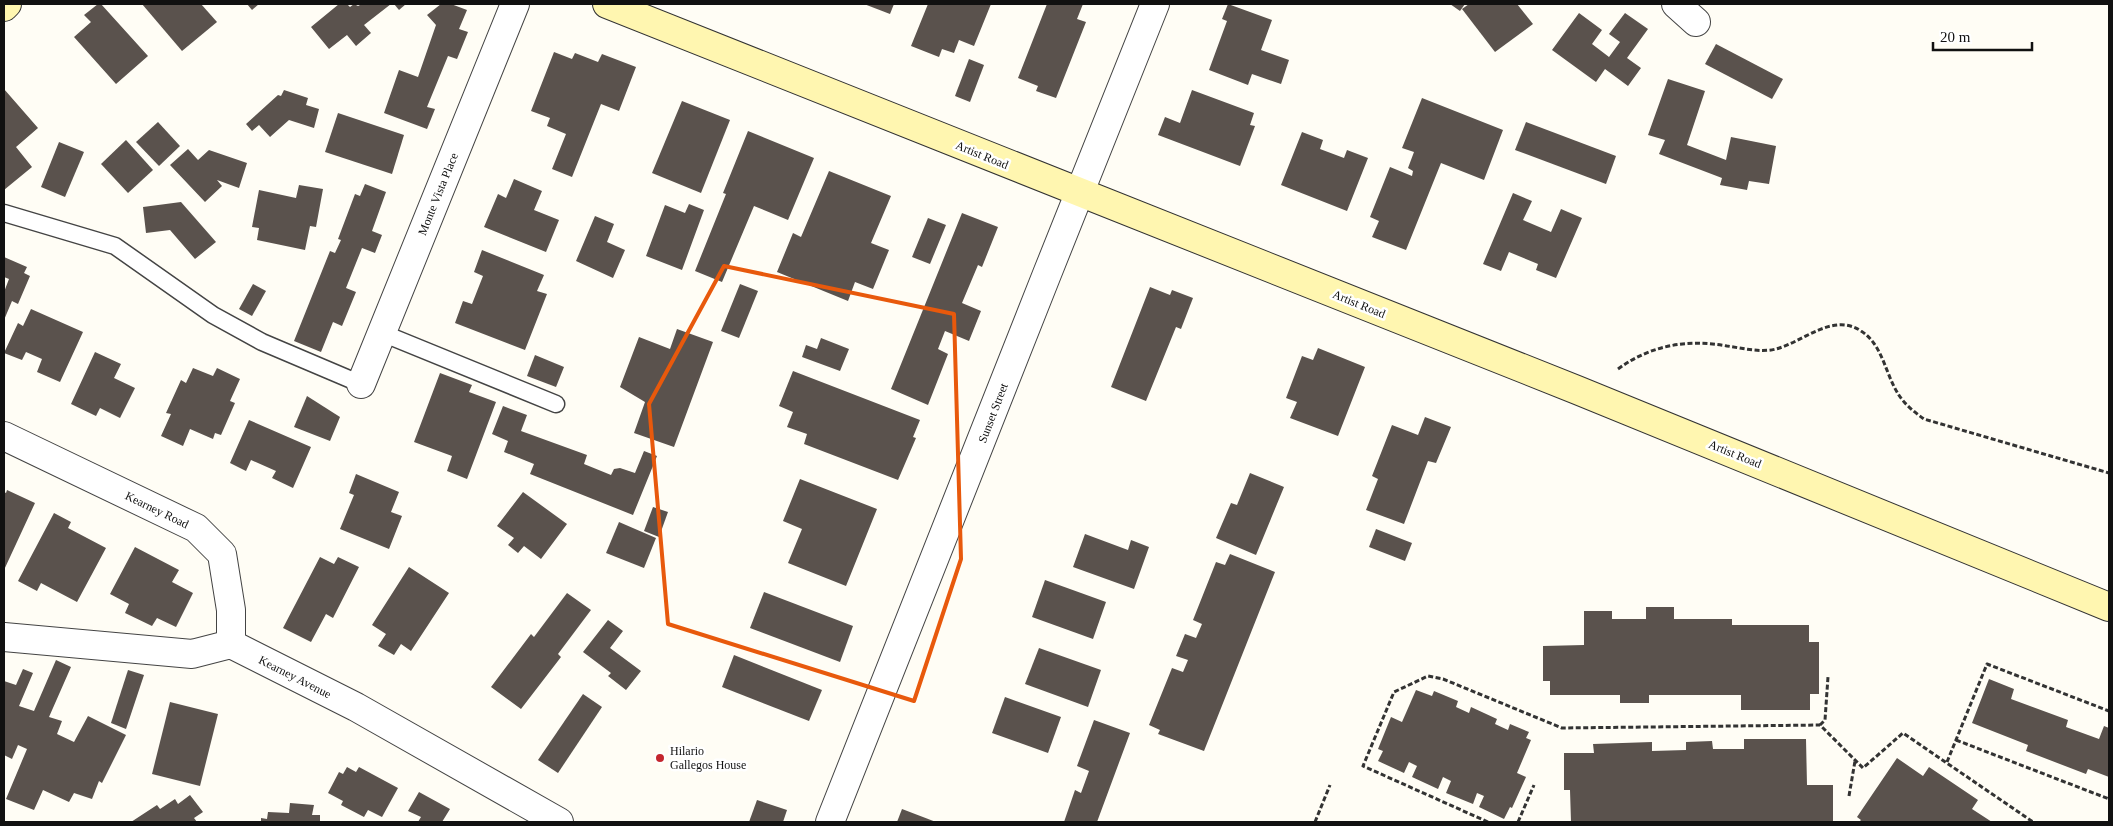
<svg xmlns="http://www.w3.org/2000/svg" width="2113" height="826" font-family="Georgia,serif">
<rect width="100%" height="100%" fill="#fffdf5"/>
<g fill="#5a524d">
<polygon points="98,4 101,4 148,56 116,84 74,37 91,22 84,15"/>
<polygon points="142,4 201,4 217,22 182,51"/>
<polygon points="247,4 259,4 252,10"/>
<polygon points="339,4 347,4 350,7 354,4 358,6 362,4 391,4 364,25 371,33 356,46 347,35 329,49 311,27"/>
<polygon points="394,4 406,4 399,10"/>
<polygon points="441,4 451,4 467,10 459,29 468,32 457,59 448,56 427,107 435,109 427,129 384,113 399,70 418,77 436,25 427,15"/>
<polygon points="864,4 894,4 890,14"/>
<polygon points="928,4 991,4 974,46 959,40 954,53 942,49 939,57 911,46"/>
<polygon points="1047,4 1083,4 1077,19 1086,22 1056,98 1036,91 1038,86 1018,78"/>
<polygon points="1228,4 1272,20 1261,50 1289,60 1281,84 1252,74 1248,85 1209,70 1227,21 1222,19"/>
<polygon points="1450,4 1465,4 1460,11"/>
<polygon points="1469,4 1517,4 1533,24 1495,52 1462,9"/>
<polygon points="1579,13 1602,30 1592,44 1609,57 1620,42 1609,34 1625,13 1648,29 1627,58 1641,68 1628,86 1605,69 1596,82 1552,50"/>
<polygon points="1716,44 1783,79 1772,99 1705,64"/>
<polygon points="554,52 572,59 575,53 598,62 602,54 636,67 619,111 601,104 572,177 552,169 566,134 547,126 550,118 531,111"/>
<polygon points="969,59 984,65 970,102 955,96"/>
<polygon points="1668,79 1705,91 1687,145 1726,160 1731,137 1776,146 1769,184 1749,181 1747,190 1720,185 1722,178 1659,154 1665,140 1648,135"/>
<polygon points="4,89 38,128 16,147 32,167 4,190"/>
<polygon points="284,90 308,98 306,105 319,109 314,128 289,120 270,137 259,125 252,131 246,124 278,95 281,96"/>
<polygon points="1192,90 1254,113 1250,125 1255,126 1240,166 1158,135 1165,117 1180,123"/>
<polygon points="1422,98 1503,130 1484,180 1441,163 1406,250 1372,237 1379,221 1370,217 1390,167 1412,176 1413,171 1408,168 1414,152 1402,148"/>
<polygon points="682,101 730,120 701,193 652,173"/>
<polygon points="338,113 404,135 392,174 325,152"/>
<polygon points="158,122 180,146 159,166 136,142"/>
<polygon points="1526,122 1616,156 1606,184 1515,150"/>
<polygon points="748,131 814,158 788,220 754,206 722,282 695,271 726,194 723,193"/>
<polygon points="1302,132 1323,140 1320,149 1344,158 1347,150 1368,158 1347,211 1281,185"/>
<polygon points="126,140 153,170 128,193 101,164"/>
<polygon points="59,142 84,152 65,197 41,187"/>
<polygon points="188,149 198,160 209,150 247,163 239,188 217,180 222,186 205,202 170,165"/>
<polygon points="829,171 891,196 871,243 889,250 873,289 855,282 848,301 777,272 793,233 801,237"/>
<polygon points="514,179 542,191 534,210 559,220 546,252 484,227 498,194 506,198"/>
<polygon points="365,184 386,192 372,231 382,235 375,253 362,248 346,288 356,292 342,326 333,322 321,352 294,341 330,251 335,253 341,240 338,239 355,194 360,196"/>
<polygon points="299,185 323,189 316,227 310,226 305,250 257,240 259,228 252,227 259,190 296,198"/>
<polygon points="1513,193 1532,201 1523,220 1551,232 1561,209 1582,218 1556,278 1536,270 1538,264 1509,252 1501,271 1483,264"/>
<polygon points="181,202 216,242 195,259 170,230 146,233 143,207"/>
<polygon points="689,204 704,210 682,270 646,256 665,205 685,213"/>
<polygon points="962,213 998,227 982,267 978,265 962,303 981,311 969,341 945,331 938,349 948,354 928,405 891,389"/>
<polygon points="595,216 614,224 607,242 625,250 613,278 576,261"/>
<polygon points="928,218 946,225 930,264 912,257"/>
<polygon points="482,250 544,275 537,291 547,294 525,350 455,323 463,301 472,304 483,276 474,272"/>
<polygon points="4,257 27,267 24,273 30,276 18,304 12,301 4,320 4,292 9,279 4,277"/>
<polygon points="253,284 266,291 252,316 239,309"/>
<polygon points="740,284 758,291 739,338 721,331"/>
<polygon points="1150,287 1170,295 1172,290 1193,298 1181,329 1176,327 1146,401 1111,387"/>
<polygon points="31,309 83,332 60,382 37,372 42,359 26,352 22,360 4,353 18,323 23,326"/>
<polygon points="677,329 713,342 674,447 634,433 645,402 620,387 639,337 670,349"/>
<polygon points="821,338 849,349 840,371 802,357 806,345 817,349"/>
<polygon points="1318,348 1365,367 1338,436 1290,418 1297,402 1286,398 1302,356 1313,360"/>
<polygon points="95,352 121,364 114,378 135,388 120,418 100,408 96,416 71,404"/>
<polygon points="535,355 564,367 556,387 527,376"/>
<polygon points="193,368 213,376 217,368 240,379 230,401 235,403 221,435 215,433 213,439 190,429 183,446 161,436 171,414 166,413 181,380 186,383"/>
<polygon points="793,371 920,420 913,437 916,438 898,480 804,444 807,434 787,427 793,412 779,406"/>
<polygon points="440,373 472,385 469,392 496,402 467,479 447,471 452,456 414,442"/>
<polygon points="307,396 340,417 330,441 294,427"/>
<polygon points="503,406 527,415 521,431 587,455 584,464 611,475 614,469 620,468 635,473 644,451 657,456 633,515 530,474 534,464 504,452 508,441 492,434"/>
<polygon points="1425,417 1451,427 1436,463 1428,461 1404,524 1366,510 1378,479 1372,476 1392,425 1418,435"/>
<polygon points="249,420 311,447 293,488 272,478 276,471 251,460 246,471 230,463"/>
<polygon points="1250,473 1284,487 1256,555 1216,538 1231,503 1237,505"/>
<polygon points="356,474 399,492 391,512 402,516 389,549 340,529 354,495 349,493"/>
<polygon points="800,479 877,509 846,586 788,563 802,529 783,521"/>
<polygon points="7,490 35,503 4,570 4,492 6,493"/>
<polygon points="523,492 567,524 541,559 524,546 518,553 508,545 514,538 497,526"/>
<polygon points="653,507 668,512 659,537 644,531"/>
<polygon points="54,513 71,522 68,528 106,548 77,602 41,583 37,591 18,581"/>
<polygon points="619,522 656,538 644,568 606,553"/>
<polygon points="1376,529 1412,543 1405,561 1369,547"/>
<polygon points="1085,534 1128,550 1131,540 1149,547 1134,589 1073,567"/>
<polygon points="135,547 179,570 172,582 193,593 176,627 157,618 152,626 125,613 129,604 110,594"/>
<polygon points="1230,554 1275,572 1204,751 1158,734 1160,730 1149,725 1172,668 1183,672 1188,660 1176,656 1185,634 1196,638 1202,624 1193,620 1216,562 1225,565"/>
<polygon points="320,557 334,564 338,557 359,567 333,618 326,614 311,642 283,628"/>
<polygon points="409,567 449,593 411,651 401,644 394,655 378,646 386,634 372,625"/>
<polygon points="1045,580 1106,602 1093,639 1032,617"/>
<polygon points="764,592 853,626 840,662 750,628"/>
<polygon points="567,593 591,610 558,654 561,657 521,709 491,687 531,634 534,637"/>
<polygon points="1646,607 1674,607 1674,619 1732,619 1732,625 1809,625 1809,642 1819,642 1819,694 1810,694 1810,710 1741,710 1741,695 1649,695 1649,703 1620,703 1620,695 1550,695 1550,681 1543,681 1543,646 1584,645 1584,611 1612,611 1612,619 1646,619"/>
<polygon points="608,620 623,631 610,648 641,671 626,690 608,676 611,673 583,652"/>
<polygon points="1039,648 1101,670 1088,707 1025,684"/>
<polygon points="734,655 822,690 809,721 722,687"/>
<polygon points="56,660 71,667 49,717 62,721 57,734 74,742 88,716 126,735 102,783 99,781 92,799 74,793 69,802 43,790 34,810 6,799 27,749 18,745 12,759 4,755 4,681 16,685 23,669 33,673 19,706 34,711"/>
<polygon points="128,670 144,675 126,729 111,723"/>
<polygon points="1989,679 2014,689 2011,699 2068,720 2066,727 2099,739 2104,726 2109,728 2109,777 2088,769 2086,774 2026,751 2028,745 1972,723"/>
<polygon points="1416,690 1432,696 1434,691 1458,701 1456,707 1469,713 1471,707 1497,719 1495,724 1508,730 1510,724 1529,732 1526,738 1531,740 1517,773 1526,777 1512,808 1510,807 1504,819 1479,807 1484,796 1477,793 1473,804 1446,793 1451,781 1443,777 1438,789 1412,777 1417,766 1409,762 1404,773 1378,761 1383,751 1378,749 1391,717 1402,722"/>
<polygon points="583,694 602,707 558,773 538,760"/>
<polygon points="1005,697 1061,717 1048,753 992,733"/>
<polygon points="170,702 218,714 200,786 152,774"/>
<polygon points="1094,720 1130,733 1097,822 1064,822 1075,790 1081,793 1089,771 1077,766"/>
<polygon points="1744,739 1806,739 1807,785 1833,785 1833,822 1571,822 1570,790 1564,790 1564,753 1594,753 1593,744 1652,742 1652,751 1686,750 1686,742 1712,741 1713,749 1744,749"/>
<polygon points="1897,758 1923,776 1929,767 1978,800 1972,809 1992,822 1859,822 1861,820 1857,817"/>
<polygon points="347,767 356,772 359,767 398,788 382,817 368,810 364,817 341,805 343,801 328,793 339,772 343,774"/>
<polygon points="419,792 450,809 442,822 418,822 421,817 408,811"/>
<polygon points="190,795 203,812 194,818 197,822 131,822 157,805 160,809 175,799 178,804"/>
<polygon points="757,800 787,810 783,822 749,822"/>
<polygon points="290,803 314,805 312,815 320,815 320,822 261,822 261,818 267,819 268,812 289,813"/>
<polygon points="902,809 936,822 897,822"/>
</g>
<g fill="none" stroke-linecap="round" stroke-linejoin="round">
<defs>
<g id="lane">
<polyline points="4,213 115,246 213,315 262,342 361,384"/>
<polyline points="382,333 556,404"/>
</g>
<g id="street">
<polyline points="1676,4 1696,22"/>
<polyline points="361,384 515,4"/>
<polyline points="4,436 196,528 222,554 231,610 231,644"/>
<polyline points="4,637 192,654 231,644 356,707 559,822"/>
<path d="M830 822C939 549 1045 276 1155 4"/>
</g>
<g id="secondary">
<polyline points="607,4 1577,390 2109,607"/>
<polyline points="4,7 7,4"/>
</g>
</defs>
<use href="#lane" stroke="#444" stroke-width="19"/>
<use href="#street" stroke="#444" stroke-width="30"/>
<use href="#secondary" stroke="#333" stroke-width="30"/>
<g stroke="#333" stroke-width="3" stroke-dasharray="5 2.5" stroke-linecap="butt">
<path d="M1618 369C1651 345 1687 339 1727 346 1742 348 1760 353 1776 349 1803 342 1833 312 1861 331 1882 344 1885 372 1897 392 1903 403 1914 412 1924 419L2109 473"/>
<polyline points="1820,725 1825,720 1828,677"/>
<polyline points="1956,740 2109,799"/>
<polyline points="1947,762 1987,664 2109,711"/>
<polyline points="1849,796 1855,761"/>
<polyline points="1315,822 1330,785"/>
<polyline points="1488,822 1363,766 1394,692 1428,676 1443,679 1562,728 1820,725 1863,768 1903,733 2033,822"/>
<polyline points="1518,822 1534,785"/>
</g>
<use href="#lane" stroke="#fff" stroke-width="16"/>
<use href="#street" stroke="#fff" stroke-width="28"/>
<use href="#secondary" stroke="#fff6b0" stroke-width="28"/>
</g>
<path fill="none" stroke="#e8590c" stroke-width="4" stroke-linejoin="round" d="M724 266 954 314 961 559 914 701 668 624 649 404Z"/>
<circle fill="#c4262e" stroke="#fff" stroke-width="2" cx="660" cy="758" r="5"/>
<g text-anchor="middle" stroke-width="5" stroke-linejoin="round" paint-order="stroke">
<g font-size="12" fill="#111" stroke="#fff">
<text transform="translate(982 155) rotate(22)" y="4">Artist Road</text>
<text transform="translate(438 194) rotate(-68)" y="4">Monte Vista Place</text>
<text transform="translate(1359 304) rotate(22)" y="4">Artist Road</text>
<text transform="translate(993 413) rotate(-69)" y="4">Sunset Street</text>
<text transform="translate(1735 454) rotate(22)" y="4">Artist Road</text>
<text transform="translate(157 510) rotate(26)" y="4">Kearney Road</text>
<text transform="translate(295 677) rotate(27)" y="4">Kearney Avenue</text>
</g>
<g font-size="12" fill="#111" stroke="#fff" text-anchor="start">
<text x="670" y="755">Hilario<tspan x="670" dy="14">Gallegos House</tspan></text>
</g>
</g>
<rect width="2113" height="826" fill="none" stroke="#111111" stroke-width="10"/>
<path d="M1933 42v8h99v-8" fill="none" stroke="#111111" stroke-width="2.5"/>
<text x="1940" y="42" font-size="15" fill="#111111" stroke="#ffffff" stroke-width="4" paint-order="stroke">20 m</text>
</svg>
